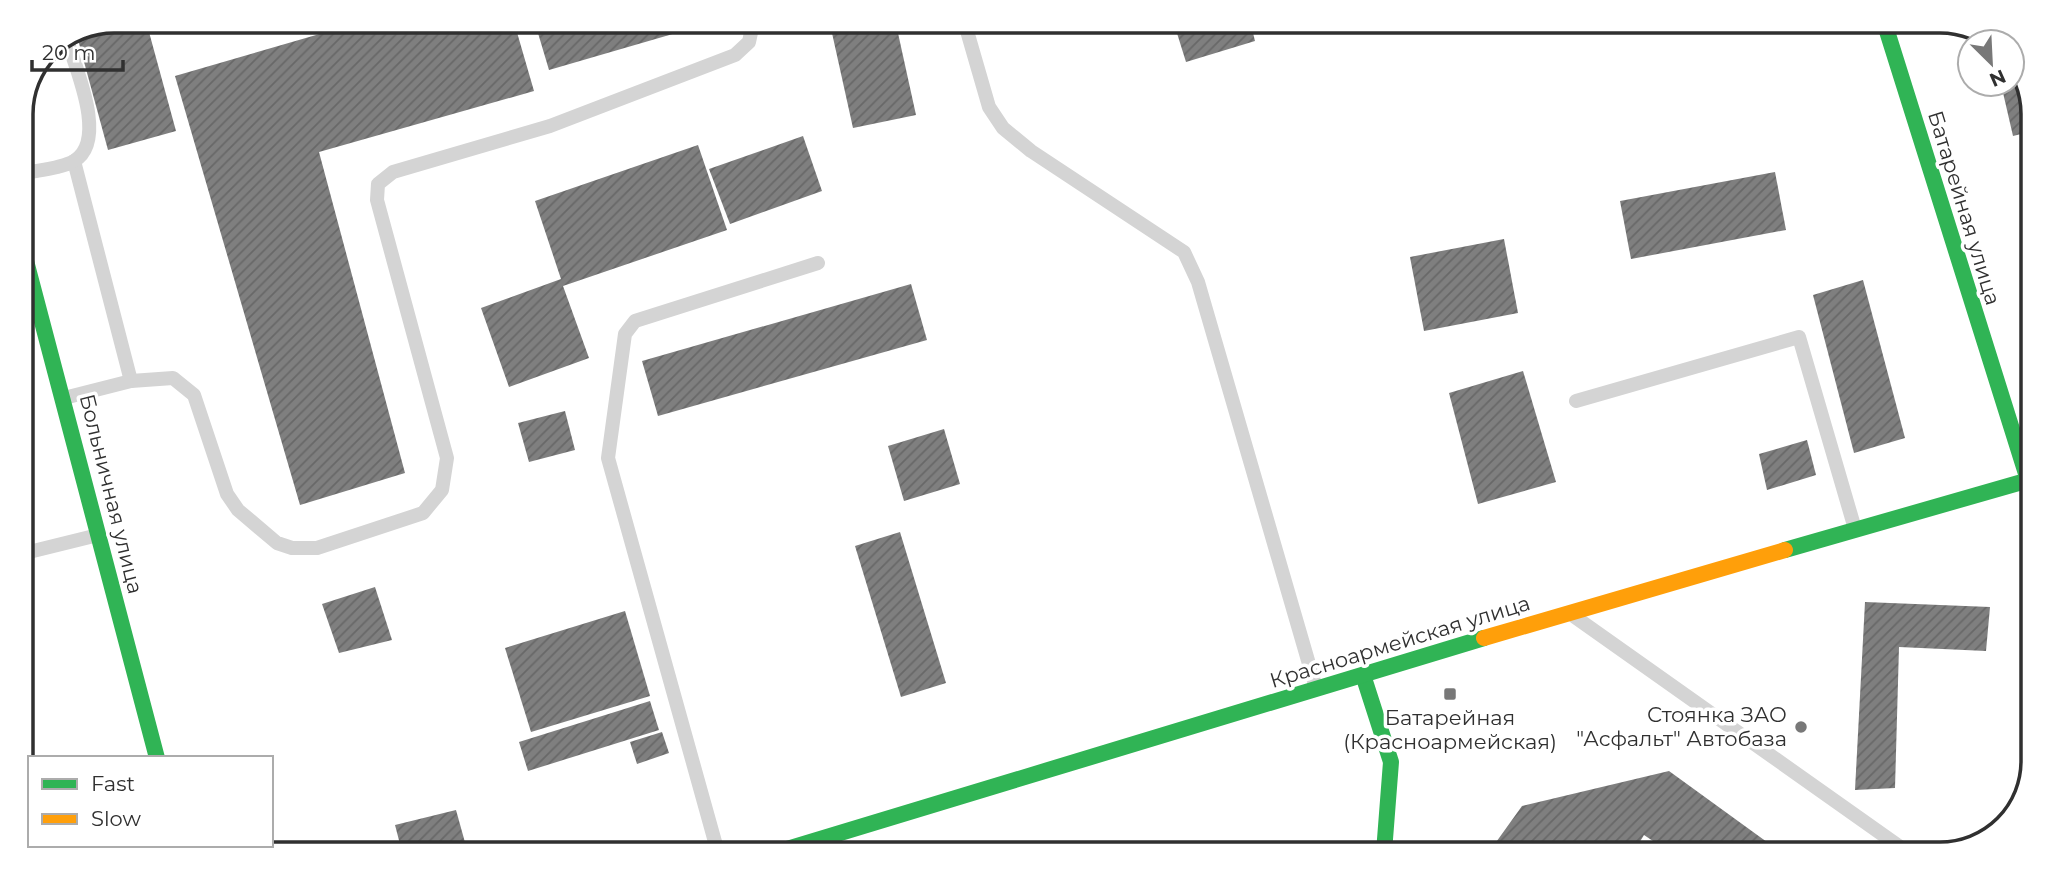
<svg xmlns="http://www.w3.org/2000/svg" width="2054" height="875" font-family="Montserrat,sans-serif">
<defs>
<pattern id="building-hatch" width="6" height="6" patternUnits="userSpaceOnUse" patternTransform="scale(1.75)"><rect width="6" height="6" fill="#7f7f7f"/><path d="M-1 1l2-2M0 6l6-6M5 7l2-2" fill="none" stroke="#686868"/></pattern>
</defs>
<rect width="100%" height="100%" fill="#fff"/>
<g fill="url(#building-hatch)">
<polygon points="114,21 146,21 176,131 108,150 77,36"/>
<polygon points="361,22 514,22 534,91 319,152 405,473 300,505 175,76"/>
<polygon points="535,23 707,23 707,24 549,70"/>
<polygon points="830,24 896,24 916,115 853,128"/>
<polygon points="1192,25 1251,25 1255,41 1186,62 1176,30"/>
<polygon points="2012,56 2033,108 2033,131 2013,136 2001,84 2012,84"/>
<polygon points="803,136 822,191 730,224 709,169"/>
<polygon points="698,145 727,230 563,286 589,358 509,387 481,308 561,279 535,201"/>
<polygon points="1775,172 1786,230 1631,259 1620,201"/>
<polygon points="1504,239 1518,313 1424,331 1410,257"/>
<polygon points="1863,280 1905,438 1854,453 1813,295"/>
<polygon points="911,284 927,340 658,416 642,361"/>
<polygon points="1523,371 1556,482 1478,504 1449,393"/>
<polygon points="565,411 575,450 529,462 518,423"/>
<polygon points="944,429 960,484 904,501 888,446"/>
<polygon points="1807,440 1816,475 1767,490 1759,454"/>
<polygon points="900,532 946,683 901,697 855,546"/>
<polygon points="375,587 392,640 339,653 322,604"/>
<polygon points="1865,602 1990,607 1986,651 1899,647 1895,788 1855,790"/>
<polygon points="625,611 650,696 531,732 505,648"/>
<polygon points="650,701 659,730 528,771 519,742"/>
<polygon points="662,732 669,753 637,764 630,742"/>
<polygon points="22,754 30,782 30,789 21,767"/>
<polygon points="1669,771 1782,853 1671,853 1644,835 1633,853 1489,852 1522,806"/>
<polygon points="456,810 466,846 401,848 395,825"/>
</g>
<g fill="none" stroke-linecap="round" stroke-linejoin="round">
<g stroke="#d4d4d4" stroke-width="14">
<polyline points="965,24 989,107 1003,128 1031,151 1184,252 1198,282 1316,688"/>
<polyline points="74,161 131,381"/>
<path d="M21 174C37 170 60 169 74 161 108 141 76 69 67 40"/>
<polyline points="64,398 131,381 173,378 194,395 227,494 238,510 277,543 292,548 317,548 423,513 442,490 447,458 377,200 378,184 393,172 550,126 735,55 749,42 753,23"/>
<polyline points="1576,401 1799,337 1855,529"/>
<polyline points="21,554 98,535"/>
<polyline points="1575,617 1910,854"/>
<polyline points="717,849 608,458 625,334 635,321 818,263"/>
</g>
<g stroke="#30b455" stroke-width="16">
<polyline points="1886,28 2028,480"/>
<polyline points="21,242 157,758"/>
<polyline points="1785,550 2029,480"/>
<polyline points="1363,675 1391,762 1384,852"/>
<polyline points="179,845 180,847"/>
<polyline points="784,850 1484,638"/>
</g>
<polyline stroke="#ff9f0a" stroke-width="16" points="1484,638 1785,550"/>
</g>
<g fill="#787878" stroke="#fff" stroke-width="2.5">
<rect x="1443" y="687" width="14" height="14" rx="3.5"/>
<circle cx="1801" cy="727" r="7"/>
</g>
<g text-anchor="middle" stroke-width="7" stroke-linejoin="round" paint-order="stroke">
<g font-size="21" fill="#303030" stroke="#fff">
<text transform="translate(1964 208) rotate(73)" y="7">Батарейная улица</text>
<text transform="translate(111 494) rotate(76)" y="7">Больничная улица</text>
<text transform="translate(1400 642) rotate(-17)" y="7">Красноармейская улица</text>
</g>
<g font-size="21" fill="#303030" stroke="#fff" text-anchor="end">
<text x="1787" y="722">Стоянка ЗАО<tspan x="1787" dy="24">"Асфальт" Автобаза</tspan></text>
<text x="1450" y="725" text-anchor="middle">Батарейная<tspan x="1450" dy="24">(Красноармейская)</tspan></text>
</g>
</g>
<path d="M0 0H2054V875H0ZM114 33H1940A81 81 0 0 1 2021 114V761A81 81 0 0 1 1940 842H114A81 81 0 0 1 33 761V114A81 81 0 0 1 114 33Z" fill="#fff" fill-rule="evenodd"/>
<path fill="none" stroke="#303030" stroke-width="3.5" d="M114 33H1940A81 81 0 0 1 2021 114V761A81 81 0 0 1 1940 842H114A81 81 0 0 1 33 761V114A81 81 0 0 1 114 33Z"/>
<rect x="28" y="756" width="245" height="91" fill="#ffffff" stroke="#acacac" stroke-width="2"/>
<rect x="42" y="779" width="35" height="10" fill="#30b455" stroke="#acacac" stroke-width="2"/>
<text x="91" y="791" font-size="21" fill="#303030">Fast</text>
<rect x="42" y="814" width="35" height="10" fill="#ff9f0a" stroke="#acacac" stroke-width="2"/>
<text x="91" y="826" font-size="21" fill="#303030">Slow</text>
<g transform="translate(1991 63) rotate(156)"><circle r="33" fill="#ffffff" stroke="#acacac" stroke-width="2"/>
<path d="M0-5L12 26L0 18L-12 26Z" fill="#787878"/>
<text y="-10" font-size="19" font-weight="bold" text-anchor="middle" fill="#303030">N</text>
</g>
<path d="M32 60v10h91v-10" fill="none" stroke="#303030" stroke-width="3.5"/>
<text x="42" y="60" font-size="21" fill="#303030" stroke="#ffffff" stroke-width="5" paint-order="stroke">20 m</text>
</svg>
